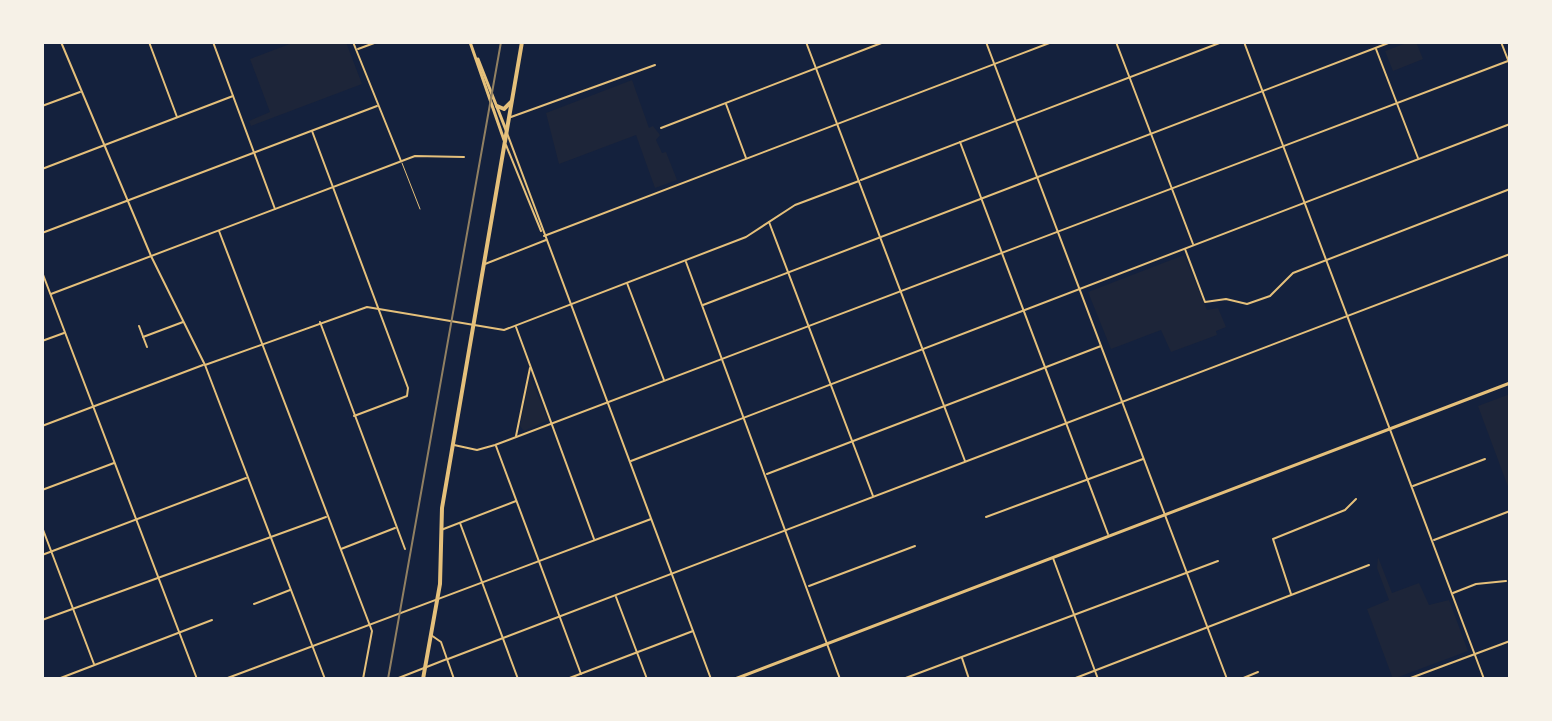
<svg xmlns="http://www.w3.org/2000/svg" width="1552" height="721" font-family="'Sofia Sans Condensed',sans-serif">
<rect width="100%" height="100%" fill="#14213d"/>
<g fill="#1d2539">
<polygon points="295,42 346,42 362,84 251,126 249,121 270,112 250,59"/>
<polygon points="1409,42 1416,42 1423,59 1393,71 1385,51"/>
<polygon points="632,80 649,128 653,126 660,135 656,140 662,153 666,152 677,180 655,188 636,135 559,164 546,113"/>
<polygon points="1184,255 1207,310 1218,308 1226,327 1216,331 1217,335 1171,352 1161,330 1111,349 1088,292"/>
<polygon points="530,376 548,420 524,431 520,426"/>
<polygon points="1510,394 1510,492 1478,406"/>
<polygon points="1378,557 1392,593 1419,583 1429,605 1449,600 1468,651 1393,679 1367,609 1389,600 1377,568"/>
</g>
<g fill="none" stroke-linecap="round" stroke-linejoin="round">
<polyline stroke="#e5c07b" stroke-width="1" points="402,163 420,209"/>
<g stroke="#e5c07b" stroke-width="2">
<polyline points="61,42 151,256 205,365 325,679"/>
<polyline points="149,42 177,117"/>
<polyline points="213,42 275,209"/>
<polyline points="353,42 401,161"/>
<polyline points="806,42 965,461"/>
<polyline points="986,42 1227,679"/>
<polyline points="1116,42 1193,244"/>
<polyline points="1244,42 1484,679"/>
<polyline points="358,49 377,42"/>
<polyline points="1376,49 1418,158"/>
<polyline points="726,104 746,158"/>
<polyline points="42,106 80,92"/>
<polyline points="511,117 655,65"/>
<polyline points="661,128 884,42"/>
<polyline points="312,131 408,388 407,396 354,416"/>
<polyline points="960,142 1108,534"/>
<polyline points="42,169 233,96"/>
<polyline points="861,180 1222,42"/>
<polyline points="769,222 873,496"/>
<polyline points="219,231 372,631 363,679"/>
<polyline points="42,233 377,106"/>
<polyline points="544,236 1052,42"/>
<polyline points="1185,249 1205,302 1226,299 1247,304 1270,296 1293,273 1510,189"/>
<polyline points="686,262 840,679"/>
<polyline points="485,264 546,240"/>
<polyline points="42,272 197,679"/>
<polyline points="627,283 664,380"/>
<polyline points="51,294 415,156 464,157"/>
<polyline points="703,305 1391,42"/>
<polyline points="320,322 405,549"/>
<polyline points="139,326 147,347"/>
<polyline points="516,327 594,539"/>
<polyline points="143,337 183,322"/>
<polyline points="42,341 64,333"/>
<polyline points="42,426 203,365"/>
<polyline points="516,436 530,368"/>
<polyline points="454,445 477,450 495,445 1508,61"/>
<polyline points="496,446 581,674"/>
<polyline points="631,461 1510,124"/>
<polyline points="767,474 1101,346"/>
<polyline points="1413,486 1485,459"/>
<polyline points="42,490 114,463"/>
<polyline points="986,517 1143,459"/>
<polyline points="460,523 518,679"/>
<polyline points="42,527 94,664"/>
<polyline points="441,530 516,501"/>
<polyline points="1434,540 1510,511"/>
<polyline points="341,549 395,528"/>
<polyline points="42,555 246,478"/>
<polyline points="1053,558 1098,679"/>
<polyline points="809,586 915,546"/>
<polyline points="1453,593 1476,584 1506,581"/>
<polyline points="1291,594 1273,539 1345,510 1356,499"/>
<polyline points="616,597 647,679"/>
<polyline points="254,604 290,590"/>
<polyline points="42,620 326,517"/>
<polyline points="431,635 441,642 454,679"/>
<polyline points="962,658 969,679"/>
<polyline points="448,659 1510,254"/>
<polyline points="58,679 212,620"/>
<polyline points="225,679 651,519"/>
<polyline points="567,679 693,631"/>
<polyline points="903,679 1218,561"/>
<polyline points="1073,679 1369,565"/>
<polyline points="1241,679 1258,672"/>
<polyline points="1408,679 1510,641"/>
</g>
<g stroke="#e5c07b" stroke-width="2">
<polyline points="1501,42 1510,65"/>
<polyline points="507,133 711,679"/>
<polyline points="506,145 541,231"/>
<polyline points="205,365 367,307 504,330 746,237 795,205 859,181"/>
<polyline points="396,679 447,659"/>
</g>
<g stroke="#e5c07b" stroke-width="3">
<polyline points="470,42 504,140"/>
<polyline points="478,59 506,130"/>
<polyline points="735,679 1510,383"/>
</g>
<g stroke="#e5c07b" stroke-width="4">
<polyline points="497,106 504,109 511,102"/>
<polyline points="423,679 440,584 442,508 522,42"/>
</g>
<polyline stroke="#918062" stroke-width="2" points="388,679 501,42"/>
</g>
<rect width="1552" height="721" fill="none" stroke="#f6f1e7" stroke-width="88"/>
</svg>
